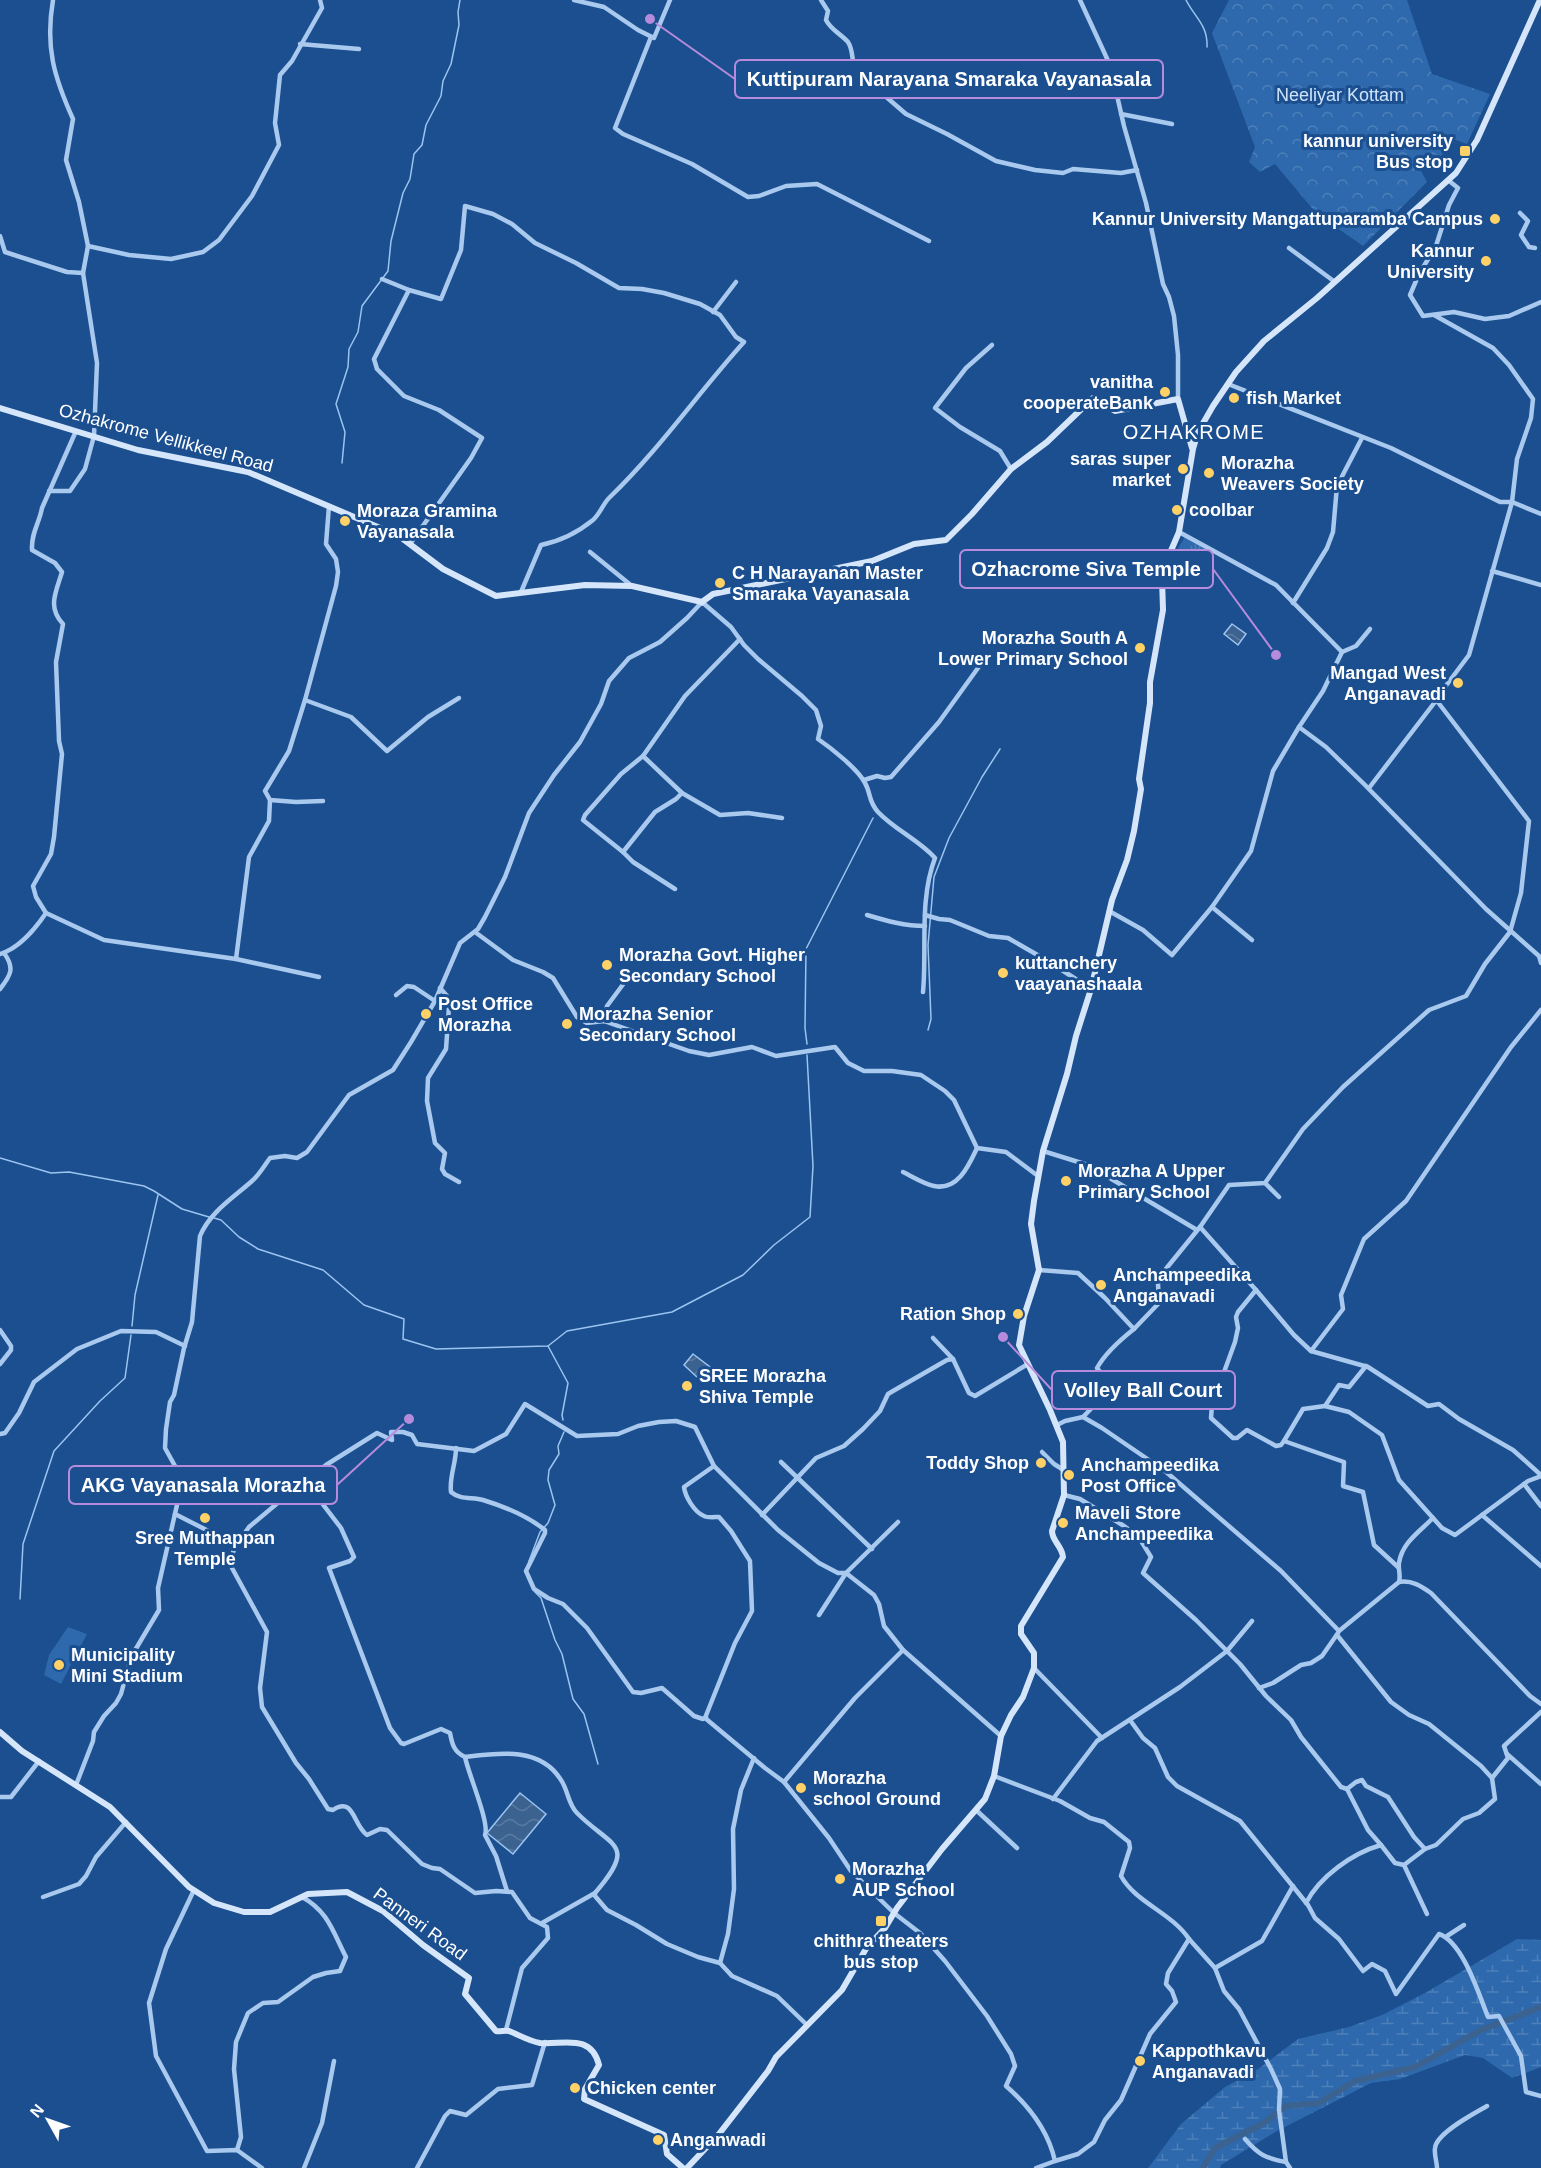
<svg xmlns="http://www.w3.org/2000/svg" width="1541" height="2168" font-family="Arial,sans-serif">
<defs>
<pattern id="grass-tufts" width="24" height="20" patternUnits="userSpaceOnUse" patternTransform="scale(1.5)"><rect width="24" height="20" fill="#2e69ad"/><path d="M3 7l-1-3M5 7V3M7 7l1-3M15 17l-1-3M17 17v-4M19 17l1-3" fill="none" stroke="#4d80b9"/></pattern>
<pattern id="forest-crowns" width="20" height="18" patternUnits="userSpaceOnUse" patternTransform="scale(1.5)"><rect width="20" height="18" fill="#2e69ad"/><path d="M2 6a3 3 0 1 1 6 0M12 15a3 3 0 1 1 6 0" fill="none" stroke="#4d80b9"/></pattern>
<pattern id="wetland-marsh" width="20" height="14" patternUnits="userSpaceOnUse" patternTransform="scale(1.5)"><rect width="20" height="14" fill="#2e69ad"/><path d="M1 5h8M5 5V1M11 12h8M15 12V8" fill="none" stroke="#4d80b9"/></pattern>
<pattern id="water-waves" width="16" height="10" patternUnits="userSpaceOnUse" patternTransform="scale(1.5)"><rect width="16" height="10" fill="#3c6290"/><path d="M0 5q4-4 8 0t8 0" fill="none" stroke="#597aa1"/></pattern>
</defs>
<rect width="100%" height="100%" fill="#1b4f8f"/>
<polygon fill="url(#grass-tufts)" points="1185,537 1207,550 1206,555 1200,554 1194,556 1182,554 1178,548"/>
<polygon fill="url(#forest-crowns)" points="1229,0 1407,0 1432,74 1490,94 1467,144 1453,139 1439,159 1426,155 1419,167 1427,182 1363,246 1316,213 1275,164 1260,172 1249,162 1255,147 1212,33"/>
<polygon fill="url(#wetland-marsh)" points="1517,1939 1541,1940 1541,2067 1512,2078 1483,2058 1465,2055 1400,2079 1371,2083 1277,2131 1221,2165 1220,2168 1148,2168 1181,2124 1225,2087 1258,2069 1298,2039 1349,2027 1382,2015 1425,1993"/>
<polygon fill="#2e69ad" points="68,1627 87,1634 61,1684 44,1675 49,1655"/>
<g fill="url(#water-waves)" stroke="#9cc4f0" stroke-width="1.5">
<polygon points="1232,624 1246,634 1238,645 1224,634"/>
<polygon points="693,1354 710,1367 707,1371 714,1377 710,1383 703,1378 699,1379 684,1365"/>
<polygon points="520,1793 546,1814 513,1854 487,1833"/>
</g>
<g fill="none" stroke-linecap="round" stroke-linejoin="round">
<g stroke="#9cc4f0" stroke-width="1.5">
<path d="M1186 0C1195 18 1208 25 1207 47"/>
<polyline points="342,463 345,432 336,404 348,367 349,349 358,332 362,306 388,271 391,241 403,193 410,179 414,154 422,145 426,125 441,96 443,81 451,64 459,25 458,12 460,0"/>
<polyline points="928,1030 931,1019 928,945 934,877 949,838 982,777 1000,749"/>
<polyline points="807,1044 805,1028 806,949 873,818"/>
<polyline points="0,1158 51,1173 69,1172 144,1186 154,1191 182,1209 209,1217"/>
<polyline points="214,1218 221,1220 239,1237 258,1249 323,1270 364,1305 404,1319 403,1339 436,1349 548,1346 567,1331 672,1312 743,1275 774,1245 810,1217 813,1166 807,1055"/>
<polyline points="132,1326 135,1295 158,1195"/>
<polyline points="548,1346 568,1383 562,1415 563,1420"/>
<polyline points="529,1561 540,1532 548,1523 555,1505 548,1480 549,1470 559,1454 558,1446 564,1432"/>
<polyline points="535,1592 541,1598 555,1640 562,1654 573,1699 584,1714 598,1764"/>
<polyline points="20,1599 23,1544 54,1451 100,1401 125,1378 131,1335"/>
</g>
<polyline stroke="#3c6290" stroke-width="6" points="1203,2168 1215,2148 1264,2123 1286,2106 1319,2103 1355,2081 1415,2067 1481,2030 1541,2007"/>
<g stroke="#a9c9ee" stroke-width="4.5">
<path d="M53 0C45 47 54 77 73 119L66 160 79 202 88 246"/>
<polyline points="574,0 604,7 638,30 654,38 670,0"/>
<path d="M821 0 828 11 826 20C831 30 841 34 848 42 854 51 851 62 856 71L906 114 947 134 996 161 1035 170 1063 173 1073 169 1121 173 1137 170"/>
<polyline points="1080,0 1110,65 1124,126 1146,203 1163,284 1169,297 1174,316 1178,355 1178,399"/>
<polyline points="651,37 615,128 623,134 692,164 748,197 759,196 786,186 817,184 929,241"/>
<polyline points="300,44 359,49"/>
<polyline points="1121,114 1172,124"/>
<polyline points="1448,180 1458,188 1449,205 1436,246 1419,274 1410,295 1423,316 1454,312 1485,319 1509,316 1541,302"/>
<polyline points="1520,213 1528,221 1521,235 1529,247 1535,248"/>
<polyline points="0,236 5,252 67,272 83,273 88,246 129,255 171,259 203,252 219,240 252,196 279,145 275,123 280,75 292,61 322,8 320,0"/>
<polyline points="1289,248 1335,282"/>
<path d="M382 279 409 290 441 299 461 250 465 206 493 214 512 224 535 243 576 263 619 288 642 289 664 293 700 304 720 315 736 337 744 342C698 393 659 450 609 498 603 504 600 514 593 520 577 533 561 541 541 545L521 592"/>
<polyline points="409,290 374,359 377,369 404,396 439,410 482,438 471,458 410,544"/>
<polyline points="713,312 736,282"/>
<polyline points="992,345 966,368 935,408 960,427 1000,451 1011,469"/>
<polyline points="1228,384 1391,448 1500,502 1512,502 1541,514"/>
<polyline points="49,491 70,491 85,469 94,436 97,363 83,273"/>
<polyline points="1179,532 1276,585 1342,652 1323,691 1299,727 1326,747 1365,785 1486,909 1539,956 1541,963"/>
<polyline points="590,552 632,586"/>
<polyline points="1104,568 1124,568 1155,583 1162,585"/>
<polyline points="1492,571 1541,585"/>
<polyline points="1293,603 1327,548 1333,532 1337,486 1362,438"/>
<polyline points="1342,652 1356,646 1370,629"/>
<polyline points="305,700 351,717 387,751 428,717 459,698"/>
<polyline points="643,756 682,793 720,815 748,813 782,818"/>
<polyline points="864,780 877,776 885,778 891,777 939,722 983,661"/>
<polyline points="1369,788 1438,698"/>
<polyline points="270,800 296,802 323,801"/>
<polyline points="623,852 655,812 676,799 682,793"/>
<polyline points="675,889 633,862 623,852 583,820 585,815 621,774 643,756 685,696 740,639"/>
<polyline points="1212,907 1252,940"/>
<polyline points="1109,911 1143,930 1172,955 1212,907 1251,851 1273,771 1299,727"/>
<polyline points="46,913 104,940 236,959 319,977"/>
<path d="M867 915C887 921 905 926 925 926"/>
<polyline points="925,915 939,919 950,920 989,936 1008,938 1048,961 1091,989"/>
<polyline points="475,932 513,960 543,972 553,978 577,1017 587,1023 604,1021 689,1051 709,1055 752,1047 776,1056 835,1047 848,1063 864,1071 892,1071 921,1075 945,1091 954,1100 977,1148 1006,1152 1038,1176"/>
<path d="M0 954C20 948 35 929 46 913L36 897 33 886 51 854 54 837 62 754 59 741 56 662 63 624C47 607 56 592 62 572L55 563 32 550C31 533 39 524 42 508L76 431"/>
<polyline points="236,959 249,857 269,821 270,800 265,791 289,751 305,700 336,586 338,572 336,559 326,544 329,506"/>
<polyline points="440,988 447,996 449,1007 446,1049 428,1078 427,1101 435,1143 445,1153 442,1169 445,1174 459,1182"/>
<path d="M0 989C11 975 15 968 4 953"/>
<polyline points="396,995 407,986 414,987 435,1001"/>
<polyline points="1541,1010 1511,1047 1406,1201 1364,1239 1341,1295 1343,1309 1311,1351 1368,1367 1428,1406 1439,1404 1459,1419 1513,1450 1541,1475"/>
<polyline points="604,1021 607,1006 627,979"/>
<polyline points="1043,1151 1088,1165 1197,1230"/>
<path d="M903 1172C913 1177 924 1184 934 1186 958 1191 969 1165 977 1148"/>
<polyline points="1265,1183 1279,1197"/>
<polyline points="1200,1227 1256,1290 1238,1312 1236,1317 1238,1328 1235,1342 1212,1405 1211,1418 1233,1438 1237,1438 1247,1430 1276,1446 1281,1445 1284,1441 1303,1409 1325,1406"/>
<path d="M1039 1270 1078 1273 1105 1298 1134 1329C1120 1340 1106 1352 1097 1368 1101 1376 1113 1376 1115 1384L1083 1417"/>
<polyline points="1256,1290 1294,1335 1311,1351"/>
<polyline points="1134,1329 1159,1303 1158,1284 1165,1270 1200,1227 1229,1185 1265,1183 1303,1129 1343,1087 1429,1010 1466,996 1485,964 1510,932 1521,893 1529,821 1437,701 1439,695 1469,655 1512,502 1517,459 1531,418 1533,399 1509,365 1493,348 1434,315"/>
<polyline points="0,1330 11,1346 11,1350 0,1364"/>
<polyline points="933,1338 953,1359"/>
<path d="M1366 1366 1349 1387 1339 1385 1325 1406 1349 1412 1382 1435 1399 1480 1433 1518C1419 1532 1402 1543 1399 1563 1398 1570 1401 1575 1399 1582"/>
<path d="M1057 1425 1065 1421 1083 1417 1102 1428 1165 1471 1281 1571 1339 1631 1399 1582C1412 1580 1421 1586 1431 1593L1530 1696 1541 1704"/>
<polyline points="0,1434 5,1433 19,1413 34,1382 77,1349 121,1331 156,1332 185,1346"/>
<polyline points="1284,1441 1344,1462 1343,1486 1363,1492 1374,1545 1398,1567"/>
<path d="M456 1448C456 1464 449 1477 451 1492 460 1500 472 1497 483 1500 506 1507 526 1515 545 1530V1533L526 1571 534 1589 548 1598 563 1604 587 1628 633 1692 641 1693 662 1688 694 1716 703 1719 706 1717"/>
<polyline points="1042,1452 1054,1464 1062,1469"/>
<polyline points="781,1462 872,1549"/>
<path d="M714 1466 684 1487C685 1496 694 1512 704 1516 707 1518 715 1517 719 1517L731 1531 750 1561 752 1611 735 1643 705 1718 765 1768 784 1782 829 1838 851 1871 894 1913 920 1933 945 1961 987 2016 1011 2054 1015 2066 1006 2086C1029 2106 1048 2130 1055 2161L1036 2168"/>
<path d="M305 1481 341 1528 354 1557 350 1561 329 1568 390 1728 401 1743 404 1744 441 1729 450 1733C452 1744 454 1752 465 1757 468 1773 490 1823 485 1835L496 1856 507 1891"/>
<polyline points="1524,1484 1541,1506"/>
<polyline points="1064,1495 1080,1499 1124,1526 1138,1536 1151,1557 1143,1573 1196,1620 1240,1664 1266,1696 1291,1720 1301,1737 1341,1787 1347,1789 1356,1782 1362,1780 1366,1786 1388,1797 1414,1837 1425,1849 1436,1845 1463,1819 1479,1813 1495,1799 1492,1778 1508,1758 1504,1746 1541,1712"/>
<path d="M175 1514 234 1544 235 1547 231 1558 232 1568 267 1632 260 1688 262 1707 296 1763 309 1779 328 1809 333 1810C354 1796 353 1825 367 1835L380 1829 387 1830 422 1864 432 1868 440 1869 475 1893 496 1891 512 1892 530 1918 547 1927 548 1938 522 1968 506 2030"/>
<polyline points="762,1515 816,1458 844,1446 863,1429 880,1411 888,1394 893,1391 947,1360 953,1359 969,1393 975,1396 1028,1364"/>
<polyline points="1482,1515 1541,1566"/>
<polyline points="1433,1518 1442,1528 1455,1535 1528,1481 1541,1476"/>
<polyline points="235,1547 249,1527 286,1496 326,1465 377,1433 392,1440 391,1432 403,1432 412,1435 417,1444 474,1451 506,1434 525,1404 577,1436 618,1434 638,1426 659,1422 676,1421 695,1427 714,1466 778,1530 819,1563 838,1573 846,1573 874,1595 879,1604 884,1626 903,1650 1001,1736"/>
<polyline points="819,1615 846,1573 898,1522"/>
<polyline points="1337,1635 1391,1702 1409,1715 1429,1724 1481,1766 1492,1778"/>
<polyline points="1034,1668 1102,1738"/>
<polyline points="1259,1688 1273,1683 1301,1665 1311,1663 1322,1656 1338,1633"/>
<path d="M1130 1720 1143 1738 1155 1748 1168 1777 1177 1786 1240 1821 1308 1905 1315 1918 1339 1939 1363 1971 1372 1964 1385 1971 1396 1994 1439 1934C1463 1942 1479 1995 1488 2017L1499 2016 1521 2056 1526 2092 1541 2096"/>
<polyline points="1507,1754 1541,1784"/>
<path d="M465 1757C497 1753 540 1746 561 1780 568 1790 568 1804 577 1813 612 1848 638 1843 595 1893V1896L607 1910 636 1925 667 1944 698 1957 720 1963 732 1976 777 1996 807 2025"/>
<path d="M994 1776 1060 1801 1090 1818 1104 1822 1129 1842 1130 1848 1121 1876C1135 1902 1172 1913 1189 1939L1168 1973 1166 1984 1172 1991 1176 2002 1150 2034 1121 2100 1105 2120 1094 2142 1078 2154 1055 2161"/>
<polyline points="784,1782 855,1698 903,1650"/>
<path d="M76 1785 93 1741 94 1732 104 1716 116 1703 121 1694 131 1657 159 1610 158 1588 177 1505V1475L175 1466 165 1448 166 1429 170 1402 174 1395 184 1348 192 1322 200 1236C210 1212 233 1198 252 1181 259 1175 264 1166 270 1158L285 1156 297 1158 307 1152 349 1095 393 1070 411 1042 435 1001 460 943 478 929 485 917 505 877 529 813 554 775 580 742 601 704 609 681 629 658 660 642 687 618 702 602 731 627 744 645 758 659 802 696 816 710 821 726 818 739C831 748 858 769 865 783 871 793 868 801 878 812 895 830 919 840 935 858 919 900 927 949 923 992"/>
<polyline points="1347,1789 1368,1830 1381,1845"/>
<polyline points="0,1797 11,1797 39,1761"/>
<polyline points="1053,1799 1097,1741 1180,1687 1227,1651 1252,1621"/>
<polyline points="976,1810 1017,1848"/>
<polyline points="1425,1849 1404,1865 1427,1914"/>
<polyline points="194,1890 166,1949 149,2003 156,2056 207,2151 237,2150 262,2168"/>
<polyline points="43,1897 79,1884 86,1876 96,1857 126,1822"/>
<path d="M1306 1903C1320 1876 1353 1853 1381 1845L1395 1863 1404 1865"/>
<polyline points="542,1923 595,1893"/>
<polyline points="1447,1936 1464,1925"/>
<polyline points="1189,1939 1215,1968 1224,1991 1239,2009 1271,2069 1280,2089 1279,2110 1286,2162 1290,2168"/>
<polyline points="720,1963 728,1934 734,1889 733,1829 741,1790 754,1758"/>
<polyline points="1215,1968 1262,1941 1293,1886"/>
<path d="M1245 2139C1259 2155 1265 2158 1286 2162"/>
<path d="M237 2150 241 2137 234 2069 236 2042 248 2013 263 2003 278 2002 313 1977 326 1973 340 1971 346 1957C333 1932 328 1911 302 1897"/>
<polyline points="304,2168 322,2123 334,2061"/>
<polyline points="417,2168 445,2116 450,2111 466,2115 498,2089 532,2085 545,2042"/>
<path d="M1437 2168C1437 2162 1434 2155 1435 2148 1436 2133 1475 2113 1487 2106"/>
</g>
<g stroke="#d6e6fa" stroke-width="6">
<polyline points="0,408 138,450 248,472 399,536 443,569 496,596 585,585 632,586 702,602 713,594 872,561 914,544 946,540 972,514 1011,469 1047,442 1093,398 1115,411 1178,399 1192,448"/>
<path d="M0 1732 22 1751 110 1807 189 1887 214 1903 244 1912H270L308 1894 347 1892 383 1911 423 1945 469 1978 465 1994 496 2031C500 2032 505 2030 509 2031 519 2035 529 2041 540 2043 563 2045 591 2033 599 2065L585 2089 584 2099 664 2135 667 2154 683 2168"/>
<path d="M687 2168 719 2134 768 2071 776 2057 842 1990 867 1947 885 1928 897 1908 942 1849 985 1799 994 1776 1001 1736 1011 1715 1023 1697 1034 1668V1653L1021 1634V1626L1063 1557C1062 1546 1052 1541 1052 1531L1064 1495 1063 1442 1050 1410 1019 1345 1024 1316 1039 1270 1031 1224 1034 1201 1043 1151 1067 1074 1076 1036 1091 989 1112 900 1127 860 1134 831 1141 789 1139 779 1150 703V682L1163 610 1162 578 1167 560 1179 532 1193 449 1198 432 1213 406 1236 372 1264 341 1317 298 1456 173 1477 140 1540 0"/>
</g>
</g>
<g fill="#ffd166" stroke="#1b4f8f" stroke-width="2">
<rect x="1459" y="145" width="12" height="12" rx="3"/>
<circle cx="1495" cy="219" r="6"/>
<circle cx="1486" cy="261" r="6"/>
<circle cx="1165" cy="392" r="6"/>
<circle cx="1234" cy="398" r="6"/>
<circle cx="1183" cy="469" r="6"/>
<circle cx="1209" cy="473" r="6"/>
<circle cx="1177" cy="510" r="6"/>
<circle cx="345" cy="521" r="6"/>
<circle cx="720" cy="583" r="6"/>
<circle cx="1140" cy="648" r="6"/>
<circle cx="1458" cy="683" r="6"/>
<circle cx="607" cy="965" r="6"/>
<circle cx="1003" cy="973" r="6"/>
<circle cx="426" cy="1014" r="6"/>
<circle cx="567" cy="1024" r="6"/>
<circle cx="1066" cy="1181" r="6"/>
<circle cx="1101" cy="1285" r="6"/>
<circle cx="1018" cy="1314" r="6"/>
<circle cx="687" cy="1386" r="6"/>
<circle cx="1041" cy="1463" r="6"/>
<circle cx="1069" cy="1475" r="6"/>
<circle cx="205" cy="1518" r="6"/>
<circle cx="1063" cy="1523" r="6"/>
<circle cx="59" cy="1665" r="6"/>
<circle cx="801" cy="1788" r="6"/>
<circle cx="840" cy="1879" r="6"/>
<rect x="875" y="1915" width="12" height="12" rx="3"/>
<circle cx="1140" cy="2061" r="6"/>
<circle cx="575" cy="2088" r="6"/>
<circle cx="658" cy="2140" r="6"/>
</g>
<g text-anchor="middle" stroke-width="6" stroke-linejoin="round" paint-order="stroke">
<g font-size="18" fill="#cfe3fa" stroke="#1b4f8f">
<text x="1340" y="101">Neeliyar Kottam</text>
</g>
<g font-size="18" font-weight="bold" fill="#fff" stroke="#1b4f8f" text-anchor="start">
<text x="1453" y="147" text-anchor="end">kannur university<tspan x="1453" dy="21">Bus stop</tspan></text>
<text x="1483" y="225" text-anchor="end">Kannur University Mangattuparamba Campus</text>
<text x="1474" y="257" text-anchor="end">Kannur<tspan x="1474" dy="21">University</tspan></text>
<text x="1153" y="388" text-anchor="end">vanitha<tspan x="1153" dy="21">cooperateBank</tspan></text>
<text x="1246" y="404">fish Market</text>
<text x="1171" y="465" text-anchor="end">saras super<tspan x="1171" dy="21">market</tspan></text>
<text x="1221" y="469">Morazha<tspan x="1221" dy="21">Weavers Society</tspan></text>
<text x="1189" y="516">coolbar</text>
<text x="357" y="517">Moraza Gramina<tspan x="357" dy="21">Vayanasala</tspan></text>
<text x="732" y="579">C H Narayanan Master<tspan x="732" dy="21">Smaraka Vayanasala</tspan></text>
<text x="1128" y="644" text-anchor="end">Morazha South A<tspan x="1128" dy="21">Lower Primary School</tspan></text>
<text x="1446" y="679" text-anchor="end">Mangad West<tspan x="1446" dy="21">Anganavadi</tspan></text>
<text x="619" y="961">Morazha Govt. Higher<tspan x="619" dy="21">Secondary School</tspan></text>
<text x="1015" y="969">kuttanchery<tspan x="1015" dy="21">vaayanashaala</tspan></text>
<text x="438" y="1010">Post Office<tspan x="438" dy="21">Morazha</tspan></text>
<text x="579" y="1020">Morazha Senior<tspan x="579" dy="21">Secondary School</tspan></text>
<text x="1078" y="1177">Morazha A Upper<tspan x="1078" dy="21">Primary School</tspan></text>
<text x="1113" y="1281">Anchampeedika<tspan x="1113" dy="21">Anganavadi</tspan></text>
<text x="1006" y="1320" text-anchor="end">Ration Shop</text>
<text x="699" y="1382">SREE Morazha<tspan x="699" dy="21">Shiva Temple</tspan></text>
<text x="1029" y="1469" text-anchor="end">Toddy Shop</text>
<text x="1081" y="1471">Anchampeedika<tspan x="1081" dy="21">Post Office</tspan></text>
<text x="1075" y="1519">Maveli Store<tspan x="1075" dy="21">Anchampeedika</tspan></text>
<text x="205" y="1544" text-anchor="middle">Sree Muthappan<tspan x="205" dy="21">Temple</tspan></text>
<text x="71" y="1661">Municipality<tspan x="71" dy="21">Mini Stadium</tspan></text>
<text x="813" y="1784">Morazha<tspan x="813" dy="21">school Ground</tspan></text>
<text x="852" y="1875">Morazha<tspan x="852" dy="21">AUP School</tspan></text>
<text x="881" y="1947" text-anchor="middle">chithra theaters<tspan x="881" dy="21">bus stop</tspan></text>
<text x="1152" y="2057">Kappothkavu<tspan x="1152" dy="21">Anganavadi</tspan></text>
<text x="587" y="2094">Chicken center</text>
<text x="670" y="2146">Anganwadi</text>
</g>
<g font-size="18" fill="#fff" stroke="#1b4f8f">
<text transform="translate(166 438) rotate(15)" y="6">Ozhakrome Vellikkeel Road</text>
<text transform="translate(420 1924) rotate(36)" y="6">Panneri Road</text>
</g>
<g font-size="20" letter-spacing="1.5" fill="#fff" stroke="#1b4f8f">
<text x="1194" y="439">OZHAKROME</text>
</g>
</g>
<path fill="none" stroke="#b68bdc" stroke-width="2" d="M650 19L735 79M1276 655L1213 569M1003 1337L1052 1390M409 1419L337 1485"/>
<g fill="#b68bdc" stroke="#1b4f8f" stroke-width="2">
<circle cx="650" cy="19" r="6"/>
<circle cx="1276" cy="655" r="6"/>
<circle cx="1003" cy="1337" r="6"/>
<circle cx="409" cy="1419" r="6"/>
</g>
<g fill="#1b4f8f" stroke="#b68bdc" stroke-width="2">
<rect x="735" y="60" width="428" height="38" rx="6"/>
<rect x="960" y="550" width="253" height="38" rx="6"/>
<rect x="1052" y="1371" width="183" height="38" rx="6"/>
<rect x="69" y="1466" width="268" height="38" rx="6"/>
</g>
<g font-size="20" text-anchor="middle" font-weight="bold" fill="#fff">
<text x="949" y="86">Kuttipuram Narayana Smaraka Vayanasala</text>
<text x="1086" y="576">Ozhacrome Siva Temple</text>
<text x="1143" y="1397">Volley Ball Court</text>
<text x="203" y="1492">AKG Vayanasala Morazha</text>
</g>
<g transform="translate(48 2120) rotate(310)" stroke="#1b4f8f" stroke-width="4.5" paint-order="stroke">
<path d="M0-4.5L10 22L0 15L-10 22Z" fill="#ffffff"/>
<text y="-9" font-size="16" font-weight="bold" text-anchor="middle" fill="#ffffff">N</text>
</g>
</svg>
